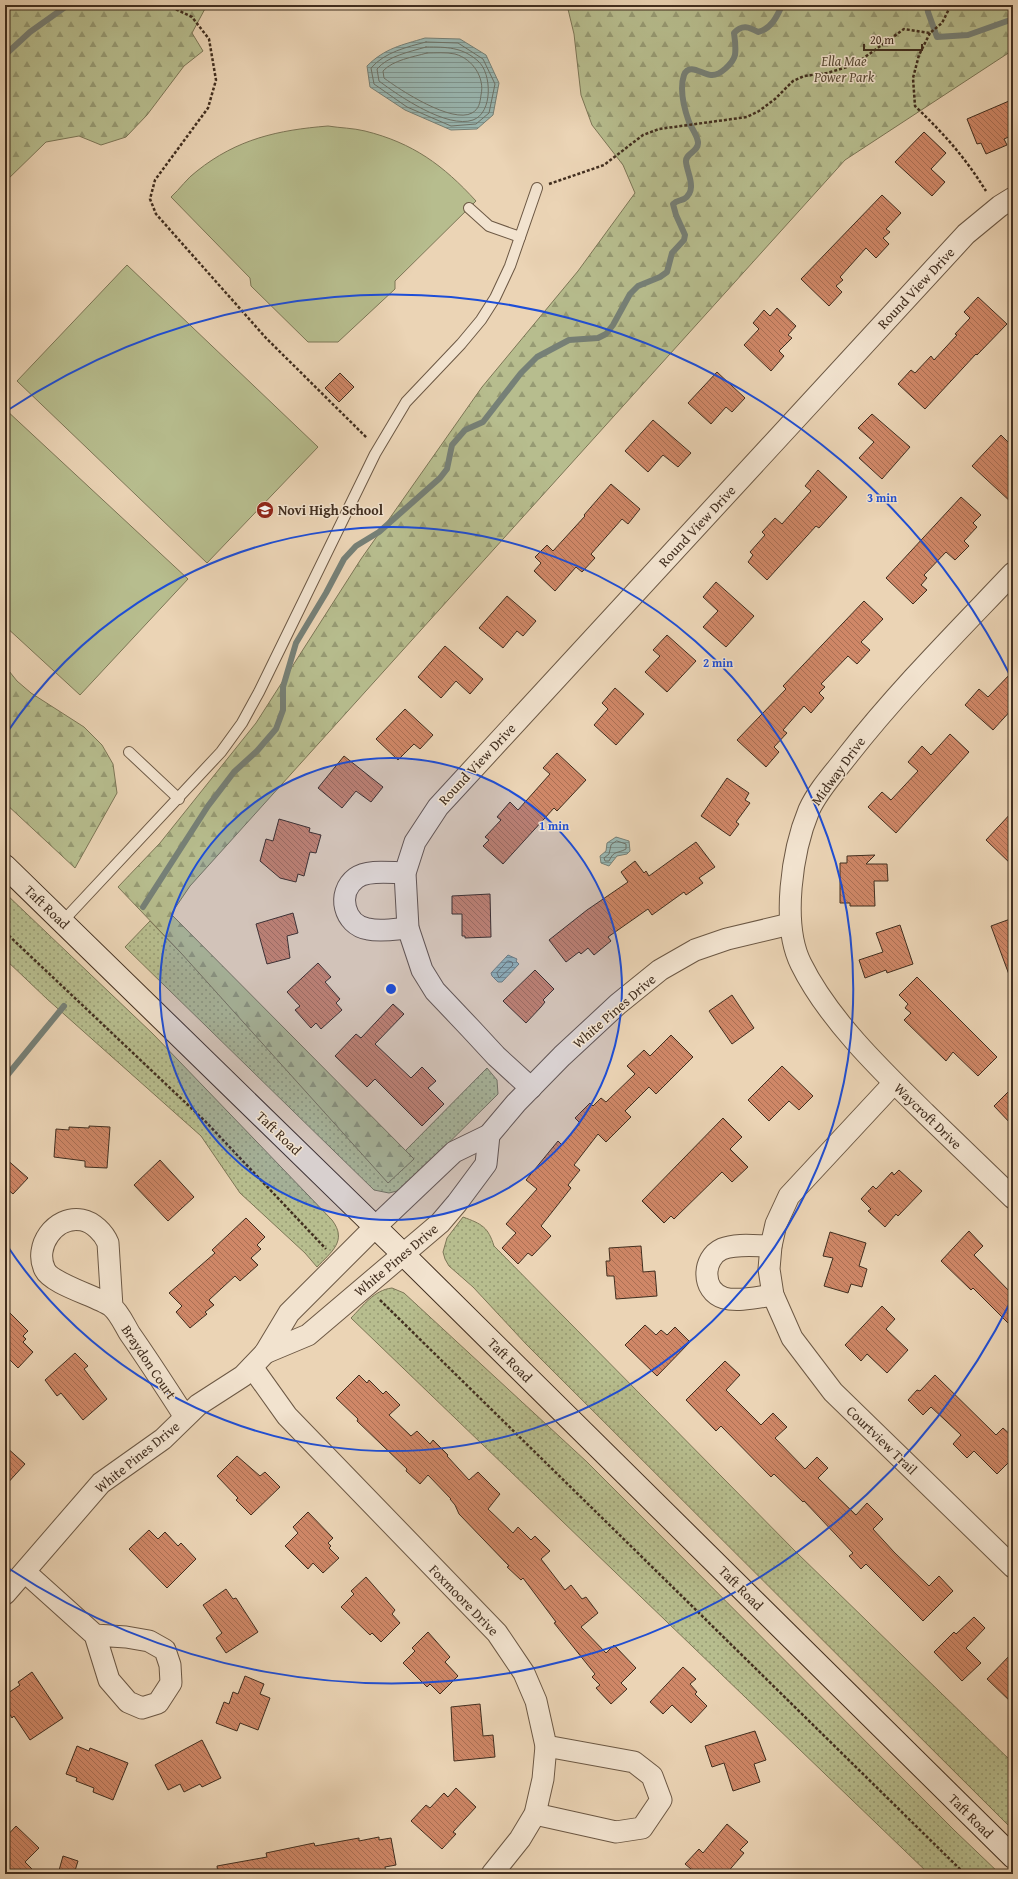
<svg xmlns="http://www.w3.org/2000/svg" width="1018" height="1879" font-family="'Gentium Book Plus',serif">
<defs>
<pattern id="green-dots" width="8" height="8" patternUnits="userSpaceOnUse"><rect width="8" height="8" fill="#b7bd8e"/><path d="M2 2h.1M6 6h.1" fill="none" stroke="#969a73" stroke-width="1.8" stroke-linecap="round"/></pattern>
<pattern id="forest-firs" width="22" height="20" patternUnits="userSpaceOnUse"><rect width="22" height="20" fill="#b7bd8e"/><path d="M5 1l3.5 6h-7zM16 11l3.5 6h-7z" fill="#969a73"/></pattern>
<pattern id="water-rules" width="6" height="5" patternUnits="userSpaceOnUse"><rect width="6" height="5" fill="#99b7b2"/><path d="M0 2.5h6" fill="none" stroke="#7e9590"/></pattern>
<pattern id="building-back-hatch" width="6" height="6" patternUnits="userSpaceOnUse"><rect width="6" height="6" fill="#cf8767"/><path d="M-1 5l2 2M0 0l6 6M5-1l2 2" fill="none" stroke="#aa6f54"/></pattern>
</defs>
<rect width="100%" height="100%" fill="#ebd4b5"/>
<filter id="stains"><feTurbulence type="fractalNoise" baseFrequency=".005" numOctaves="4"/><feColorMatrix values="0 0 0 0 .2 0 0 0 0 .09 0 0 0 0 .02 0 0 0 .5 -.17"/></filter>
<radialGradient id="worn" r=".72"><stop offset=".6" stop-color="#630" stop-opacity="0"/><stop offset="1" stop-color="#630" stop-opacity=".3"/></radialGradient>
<g fill="url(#green-dots)" stroke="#7c7656">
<path d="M5 893 153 1034 332 1220C348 1241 331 1252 317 1267L305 1253 240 1193 201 1136 47 999 5 959Z"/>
<polygon points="150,921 181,953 413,1159 405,1151 487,1068 497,1080 498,1094 401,1190 389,1193 374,1190 125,947"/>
<path d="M463 1217C482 1224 488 1227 494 1246L796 1552 1013 1763V1830L526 1344 473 1287 449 1266 445 1259 443 1252 447 1238Z"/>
<path d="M392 1288 404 1293 587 1462 955 1831 1000 1874H929L351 1318C363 1306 374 1290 392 1288Z"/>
</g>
<g fill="url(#forest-firs)" stroke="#7c7656">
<polygon points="5,5 207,5 192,33 203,51 184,66 147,115 126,137 101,145 79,136 46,142 5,182"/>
<polygon points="567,5 1013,5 1013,50 845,160 190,886 171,914 414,1159 388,1183 181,953 118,887 160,843 256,723 361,559 482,387 578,271 635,193 623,165 592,125 581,95 574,34"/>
<polygon points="5,666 17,681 31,693 84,727 102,745 113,764 117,793 75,868 5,803"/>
</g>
<g fill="#b7bd8e" stroke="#7c7656">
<path d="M328 126C340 128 353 128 365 131 413 143 443 165 476 201L395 281V289L338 342H308L251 286 250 278 171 197C180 189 187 178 197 171 237 139 278 130 328 126Z"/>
<polygon points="127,265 318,447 207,563 17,381"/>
<polygon points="5,409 188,579 80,695 5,626"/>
</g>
<g fill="url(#water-rules)" stroke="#768077">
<path d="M425 38 460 39 486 55 499 83 493 115 477 129 451 130 405 110 370 87 367 66C385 48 402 45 425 38Z"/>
<polygon points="616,837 629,841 630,851 627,854 617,856 609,866 601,863 600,856 606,851 607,843"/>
<polygon points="508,955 517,959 516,961 519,964 502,982 498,982 492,976 491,973"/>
</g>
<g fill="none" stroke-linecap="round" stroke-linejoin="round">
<g stroke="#6d7268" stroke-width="1">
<path d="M426 42 458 43 483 59 495 84 489 113 476 124 451 126 407 107 374 84 371 68C385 52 407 47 426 42Z"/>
<path d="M426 47C447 47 462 47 478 61 492 73 493 113 473 120 447 129 399 96 379 81L377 69C388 56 409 52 426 47Z"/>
<path d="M427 53C436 53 446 52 455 54 473 59 485 78 481 95 480 103 479 109 472 113 452 124 400 90 384 78L383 71C393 60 413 57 427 53Z"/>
<path d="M617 841 626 844V849C617 854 614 850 609 861H605L604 858 609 854 611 845Z"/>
<polygon points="508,961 512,962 513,965 499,978 497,973"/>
</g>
<g stroke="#768077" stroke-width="6">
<polyline points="927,5 928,12 937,37 968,35 1013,19"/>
<polyline points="5,55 30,32 68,5"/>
<path d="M143 907 208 806 234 772 257 751 276 729 283 710V687L296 643 326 593 344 559 356 546 379 532 440 478 447 469 452 445 465 430 483 422 521 373 537 357 569 340 598 338 606 334 613 325 630 294 638 286 660 277 667 272 672 253 684 240 685 235 676 215 673 204C677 200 680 201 684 199 698 190 687 173 686 162 685 153 699 152 698 142 697 135 692 129 689 122 684 108 679 90 684 75 689 62 703 75 711 75 720 76 733 63 735 55 736 48 735 40 734 33 742 24 749 27 758 32 771 29 777 17 782 5"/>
<polyline points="5,1078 64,1006"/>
</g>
</g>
<g fill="url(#building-back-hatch)" stroke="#412e1f">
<polygon points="1009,101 1013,109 1013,135 1004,139 1007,145 986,154 981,143 977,144 967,119"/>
<polygon points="924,132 946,153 931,169 945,182 932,196 895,162"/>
<polygon points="882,195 901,213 886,229 890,232 883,238 889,244 876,258 866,248 840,277 843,280 836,286 842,292 829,306 801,279"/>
<polygon points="978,297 1007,324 977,355 976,354 925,409 898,384 911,370 915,373 931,356 934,360 957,335 955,334 970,318 964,312"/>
<polygon points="777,308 796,326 788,335 792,338 779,351 784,356 771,371 744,345 759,329 753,323 764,310 770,316"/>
<polygon points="717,372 745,398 732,412 726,407 711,424 688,403"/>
<polygon points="340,373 354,387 339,402 325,388"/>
<polygon points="872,414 910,447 882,479 859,458 874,442 858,428"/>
<polygon points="653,420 691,453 678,467 663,455 648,472 625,451"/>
<polygon points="1001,435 1013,447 1013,504 972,466"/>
<polygon points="818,470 847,497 819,528 816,526 767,580 748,562 753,555 750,552 765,535 762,532 775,518 782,524 811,491 805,486"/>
<polygon points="611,484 640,509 628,524 622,519 591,554 595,558 582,572 576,567 555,591 534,571 541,563 535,557 547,545 553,551 585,516 584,515"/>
<polygon points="961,497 981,515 973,523 977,527 964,541 969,546 955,560 946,552 924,575 927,578 921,585 927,590 913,604 886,578"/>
<polygon points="716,582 754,616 726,647 703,627 718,611 703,597"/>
<polygon points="507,596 536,621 523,636 517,631 503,648 479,628"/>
<polygon points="864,601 883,619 861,642 870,650 857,664 848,656 821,684 825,687 819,693 824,698 811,713 804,706 783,730 787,733 774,747 779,752 766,767 737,740 786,689 783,686"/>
<polygon points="667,635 696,661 667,692 645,672 660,656 653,650"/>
<polygon points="445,646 483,679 470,694 456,681 441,698 418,677"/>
<polygon points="1013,671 1013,708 993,730 965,705 979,689 988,697"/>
<polygon points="615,688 644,714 616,745 594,725 608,709 602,703"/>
<polygon points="405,709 433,735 420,749 414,744 398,760 376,739"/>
<polygon points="950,734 969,752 896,833 868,807 882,792 891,800 918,771 908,762 922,746 931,755"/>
<polygon points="557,753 586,780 557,811 554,808 503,864 483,846 489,840 485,837 501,820 497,817 510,802 518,810 550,774 543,768"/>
<polygon points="344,756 383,787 371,802 356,791 342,808 318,788"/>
<polygon points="727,778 749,793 745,800 750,803 736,822 739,824 730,836 701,816"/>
<polygon points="1013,811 1013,866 986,840"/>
<polygon points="279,819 310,828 309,832 321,835 316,853 310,852 304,876 298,874 296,882 280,878 260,861 266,839 273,841"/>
<polygon points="696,842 715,867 699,878 703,883 686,895 684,892 652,915 648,909 608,937 611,941 594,955 588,948 581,954 579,952 566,962 549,940 587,910 628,882 621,872 635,861 644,873 646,871 649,876"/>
<polygon points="875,855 866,864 887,864 888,881 874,881 875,906 850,906 850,903 840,903 840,863 847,863 847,856"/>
<polygon points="490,894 491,937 465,938 465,936 462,936 462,914 452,914 452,896"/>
<polygon points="293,913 298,933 287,936 290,958 267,964 256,924"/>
<polygon points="1013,918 1013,980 1011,980 991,926"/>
<polygon points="900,925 913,964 887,973 886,970 865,978 859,960 883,952 876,933"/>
<polygon points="318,963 331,977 325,982 340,999 336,1003 342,1010 321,1029 316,1023 311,1028 295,1010 300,1006 287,992"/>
<polygon points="535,970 554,989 543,1000 545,1002 541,1007 526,1023 503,1001"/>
<polygon points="917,977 997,1057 978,1076 953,1052 946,1061 904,1020 911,1013 905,1008 908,1004 899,995"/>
<polygon points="732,995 754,1028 732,1044 709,1011"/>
<polygon points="393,1004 404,1014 375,1044 411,1078 422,1067 436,1081 428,1088 444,1104 422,1126 375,1079 367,1087 335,1056 356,1034 361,1038"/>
<polygon points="671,1035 693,1057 656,1094 649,1087 625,1111 631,1117 606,1142 598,1134 574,1165 580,1170 568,1185 571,1188 541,1226 551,1236 532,1256 528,1253 518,1264 502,1248 516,1233 506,1224 537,1189 526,1180 558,1141 562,1145 580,1123 575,1118 590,1103 593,1106 601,1098 606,1102 635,1074 627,1066 644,1050 650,1056"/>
<polygon points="782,1066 813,1096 799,1110 789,1101 769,1121 748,1100"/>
<polygon points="1013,1087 1013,1126 994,1106"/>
<polygon points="723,1118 742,1137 730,1149 748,1167 732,1182 722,1172 674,1219 671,1216 664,1223 642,1201"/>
<polygon points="89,1126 110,1127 107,1168 85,1167 85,1161 54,1157 56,1129 69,1130 69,1127 89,1128"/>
<polygon points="5,1158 28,1178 13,1194 5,1187"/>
<polygon points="160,1160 194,1197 168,1221 134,1185"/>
<polygon points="899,1170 922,1191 898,1216 896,1214 885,1227 868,1211 871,1209 861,1199 873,1186 876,1189 892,1172 894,1175"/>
<polygon points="246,1218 265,1237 257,1245 261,1249 251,1258 258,1265 240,1281 235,1276 209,1300 214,1305 205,1312 207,1314 190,1328 176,1312 182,1306 169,1293 215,1253 212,1250"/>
<polygon points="969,1231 983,1246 974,1255 1013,1295 1013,1328 973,1288 971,1290 941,1261"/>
<polygon points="830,1232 866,1243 859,1266 867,1269 862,1287 851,1284 848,1293 824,1286 833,1258 823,1256"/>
<polygon points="641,1246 643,1272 655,1271 657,1296 616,1299 614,1276 607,1276 606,1261 610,1261 609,1248"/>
<polygon points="882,1306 895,1319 886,1329 908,1350 887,1373 867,1354 861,1361 845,1345"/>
<polygon points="5,1308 28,1331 23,1336 26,1339 23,1342 33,1352 18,1368 5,1355"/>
<polygon points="645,1325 656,1335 661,1330 667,1335 675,1327 690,1342 657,1376 625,1345"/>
<polygon points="75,1353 88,1366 84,1369 107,1399 83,1420 61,1393 57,1396 45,1380"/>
<polygon points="725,1361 740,1375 726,1390 761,1425 773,1413 787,1427 775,1438 805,1469 817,1457 828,1468 818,1478 856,1515 867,1503 883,1519 873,1529 894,1552 929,1586 939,1576 953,1591 923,1621 866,1564 861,1569 849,1556 853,1553 804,1501 803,1502 774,1474 771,1477 721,1426 716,1431 686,1400"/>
<polygon points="359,1375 367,1383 369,1380 383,1394 386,1391 400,1405 389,1415 411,1436 417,1431 430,1444 433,1440 448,1455 447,1456 469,1480 478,1472 500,1494 488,1509 513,1533 518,1527 531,1540 535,1536 550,1551 541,1559 565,1590 571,1585 582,1599 586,1597 598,1613 581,1627 606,1653 614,1645 636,1668 621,1683 627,1689 611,1704 596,1688 600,1685 592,1677 595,1674 554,1623 556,1622 523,1578 521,1580 507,1567 509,1566 459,1514 455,1505 450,1499 451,1499 428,1475 420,1484 406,1471 407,1469 357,1421 358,1419 336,1398"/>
<polygon points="935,1375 996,1435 1003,1428 1013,1437 1013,1458 997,1474 974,1451 967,1458 953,1444 961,1435 931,1407 923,1415 908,1400 917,1390 920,1391"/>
<polygon points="5,1446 25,1464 5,1486"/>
<polygon points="237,1456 260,1476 265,1472 280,1487 251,1515 236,1500 238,1498 217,1476"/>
<polygon points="308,1512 333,1538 328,1543 331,1546 329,1548 339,1558 323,1573 313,1563 308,1569 285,1546 298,1533 293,1527"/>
<polygon points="149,1530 158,1539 165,1532 178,1546 181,1543 196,1559 167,1588 129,1549"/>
<polygon points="366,1577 395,1610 392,1614 400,1623 381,1642 372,1633 370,1635 341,1607 354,1594 351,1591"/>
<polygon points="226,1589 233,1599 236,1598 258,1632 226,1653 216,1638 222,1633 203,1605"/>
<polygon points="974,1617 985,1628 966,1648 981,1663 962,1681 934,1652 954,1632 956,1634"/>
<polygon points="428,1632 450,1657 445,1662 458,1676 440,1694 430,1684 427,1687 403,1663 415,1651 412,1648"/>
<polygon points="1013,1652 1013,1704 987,1679"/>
<polygon points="683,1667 696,1679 690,1684 697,1692 695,1694 707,1706 691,1723 672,1705 663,1714 650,1702"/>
<polygon points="32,1672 63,1718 30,1740 14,1716 12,1718 5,1707 5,1695 20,1685 18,1682"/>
<polygon points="245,1676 264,1684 260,1694 270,1698 258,1730 240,1723 237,1731 216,1723 224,1702 229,1704 233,1692 238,1694"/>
<polygon points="480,1704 483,1736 493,1735 495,1757 454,1761 451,1707"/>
<polygon points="755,1731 766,1760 754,1764 760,1782 733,1791 724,1763 712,1767 705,1746"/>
<polygon points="202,1740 221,1778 202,1787 200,1784 184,1792 180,1784 168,1790 155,1765"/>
<polygon points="77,1746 89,1751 90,1748 128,1763 113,1800 93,1792 94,1788 76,1781 77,1778 66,1774"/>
<polygon points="456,1788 476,1807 453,1832 456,1834 442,1849 411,1821 426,1805 430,1808 444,1793 448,1797"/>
<polygon points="727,1824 748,1842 740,1850 744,1853 726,1874 697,1874 685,1864 699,1849 703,1853"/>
<polygon points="16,1826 39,1848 25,1862 37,1874 5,1874 5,1838"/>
<polygon points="379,1837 379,1840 391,1838 396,1865 385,1867 386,1872 375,1874 218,1874 217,1866 267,1857 266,1853 314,1843 315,1846 359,1838 359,1841"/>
<polygon points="63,1856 78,1861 74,1874 58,1874"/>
</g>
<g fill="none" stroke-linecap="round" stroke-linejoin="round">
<defs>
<g id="lane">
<polyline points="469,208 489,226 520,237"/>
<polyline points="129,752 179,799"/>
<polyline points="63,921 221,752 242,723 259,692 375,454 406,402 461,344 481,320 495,298 510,266 537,188"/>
</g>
<g id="street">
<path d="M1013 573C957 632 898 691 848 755 835 772 818 790 809 810 792 851 781 924 801 964 828 1019 881 1070 925 1113 954 1141 984 1170 1013 1198"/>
<path d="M405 873C391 873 368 869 356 878 336 893 344 925 368 929 381 932 396 929 408 928"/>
<polyline points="894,1083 789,1196 776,1224 771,1246 769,1269 773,1295 792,1338 833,1392 1013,1567"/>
<polyline points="531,1088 496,1056 471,1029 435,991 422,970 408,928 405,873 415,842 438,807 966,234 1000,206 1013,198"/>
<path d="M771 1246C756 1246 737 1243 722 1249 702 1258 701 1291 724 1298 738 1302 758 1297 773 1295"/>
<path d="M112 1307 108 1243C104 1233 93 1222 82 1220 55 1215 33 1247 45 1270 52 1284 96 1296 111 1306 119 1312 125 1326 130 1334 149 1361 167 1389 185 1417"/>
<polyline points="265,1353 308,1335 440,1223 457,1203 486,1164 489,1135"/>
<polyline points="252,1367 287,1416 497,1633 524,1673 536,1701 546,1746 543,1779 535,1814 520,1839 492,1874"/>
<polyline points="25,1572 95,1635 109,1680 128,1702 142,1708 158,1703 171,1683 170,1665 165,1650 149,1641 126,1637 95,1635"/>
<polyline points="5,1594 101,1483 163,1439 198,1405 243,1376 265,1353 289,1313 375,1227 454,1152 489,1135 516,1103 562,1056 618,1004 660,970 695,950 727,939 790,924"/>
<polyline points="535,1814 616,1832 642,1828 661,1800 652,1776 634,1762 546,1746"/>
</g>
<polyline id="secondary" points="5,866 403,1254 1013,1857"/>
</defs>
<use href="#lane" stroke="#6c5844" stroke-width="12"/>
<use href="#street" stroke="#6c5844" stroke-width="23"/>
<use href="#secondary" stroke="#412e1f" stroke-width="24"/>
<g stroke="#412e1f" stroke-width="2.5" stroke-dasharray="3 2" stroke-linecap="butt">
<polyline points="167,5 192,17 209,39 216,80 208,108 155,180 150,199 156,214 266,338 367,438"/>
<path d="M930 33 919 55 913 78 915 106C945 135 964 156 986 191"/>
<polyline points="549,184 604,165 643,135 659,129 747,117 759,111 775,99 793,81 804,76 827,73 854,65 904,29 930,33 942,23 951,5"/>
<polyline points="5,932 206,1122 326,1249"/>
<polyline points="380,1300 965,1874"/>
</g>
<use href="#lane" stroke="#f2e3cf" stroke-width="10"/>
<use href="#street" stroke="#f2e3cf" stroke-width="21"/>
<use href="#secondary" stroke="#f2e3cf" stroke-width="22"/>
</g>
<circle cx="391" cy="989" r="231" fill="#1d4ed8" fill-opacity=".12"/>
<g fill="none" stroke="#1d4ed8" stroke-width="2">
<circle cx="391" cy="989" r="231"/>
<path d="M6 734A462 462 0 1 1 6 1244"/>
<path d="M1012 1299A694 694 0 0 1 8 1568M8 410A694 694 0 0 1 1012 679"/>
</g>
<defs>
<symbol id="school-disc" viewBox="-11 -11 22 22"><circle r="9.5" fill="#8f2418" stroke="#f2e3cf"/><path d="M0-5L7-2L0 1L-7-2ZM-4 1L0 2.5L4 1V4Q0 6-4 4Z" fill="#fff"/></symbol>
</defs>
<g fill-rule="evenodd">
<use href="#school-disc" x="255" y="500" width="20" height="20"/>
</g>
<g text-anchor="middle" stroke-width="3" stroke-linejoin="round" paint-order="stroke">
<g font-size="14" font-style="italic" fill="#594b35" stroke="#f2e3cf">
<text x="844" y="66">Ella Mae<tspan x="844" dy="16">Power Park</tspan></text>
</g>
<g font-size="14" fill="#412e1f" stroke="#f2e3cf">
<text transform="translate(916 288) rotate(-47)" y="5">Round View Drive</text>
<text transform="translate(697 526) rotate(-47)" y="5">Round View Drive</text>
<text transform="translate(477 764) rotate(-47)" y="5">Round View Drive</text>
<text transform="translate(838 771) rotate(-54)" y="5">Midway Drive</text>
<text transform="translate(47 907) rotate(44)" y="5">Taft Road</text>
<text transform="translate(614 1011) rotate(-41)" y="5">White Pines Drive</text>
<text transform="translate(928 1116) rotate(44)" y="5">Waycroft Drive</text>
<text transform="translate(279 1133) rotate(44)" y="5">Taft Road</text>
<text transform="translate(396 1260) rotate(-40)" y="5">White Pines Drive</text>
<text transform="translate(510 1360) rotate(45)" y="5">Taft Road</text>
<text transform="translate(149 1362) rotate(56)" y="5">Braydon Court</text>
<text transform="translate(882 1440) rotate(44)" y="5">Courtview Trail</text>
<text transform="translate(137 1457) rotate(-39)" y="5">White Pines Drive</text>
<text transform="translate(741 1588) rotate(45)" y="5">Taft Road</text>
<text transform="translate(464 1600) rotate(46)" y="5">Foxmoore Drive</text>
<text transform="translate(971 1816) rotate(45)" y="5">Taft Road</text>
</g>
<g font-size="14" font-weight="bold" fill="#412e1f" stroke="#f2e3cf" text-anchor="start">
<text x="278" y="515">Novi High School</text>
</g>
</g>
<circle cx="391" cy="989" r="6" fill="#1d4ed8" stroke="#f2e3cf" stroke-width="2"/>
<g font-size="12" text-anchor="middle" font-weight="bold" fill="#1d4ed8" stroke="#f2e3cf" stroke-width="3" stroke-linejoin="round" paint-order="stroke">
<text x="882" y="502">3 min</text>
<text x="718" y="667">2 min</text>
<text x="554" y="830">1 min</text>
</g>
<rect width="1018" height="1879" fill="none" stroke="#ebd4b5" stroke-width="20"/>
<rect x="6" y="6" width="1006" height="1867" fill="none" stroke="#412e1f" stroke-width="2"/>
<rect x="10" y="10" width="998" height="1859" fill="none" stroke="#412e1f"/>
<path d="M864 44v6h58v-6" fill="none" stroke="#412e1f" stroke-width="2"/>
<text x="870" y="44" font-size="12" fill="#412e1f" stroke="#f2e3cf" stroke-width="3" paint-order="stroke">20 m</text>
<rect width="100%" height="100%" filter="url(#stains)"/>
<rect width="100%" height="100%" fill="url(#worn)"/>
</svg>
